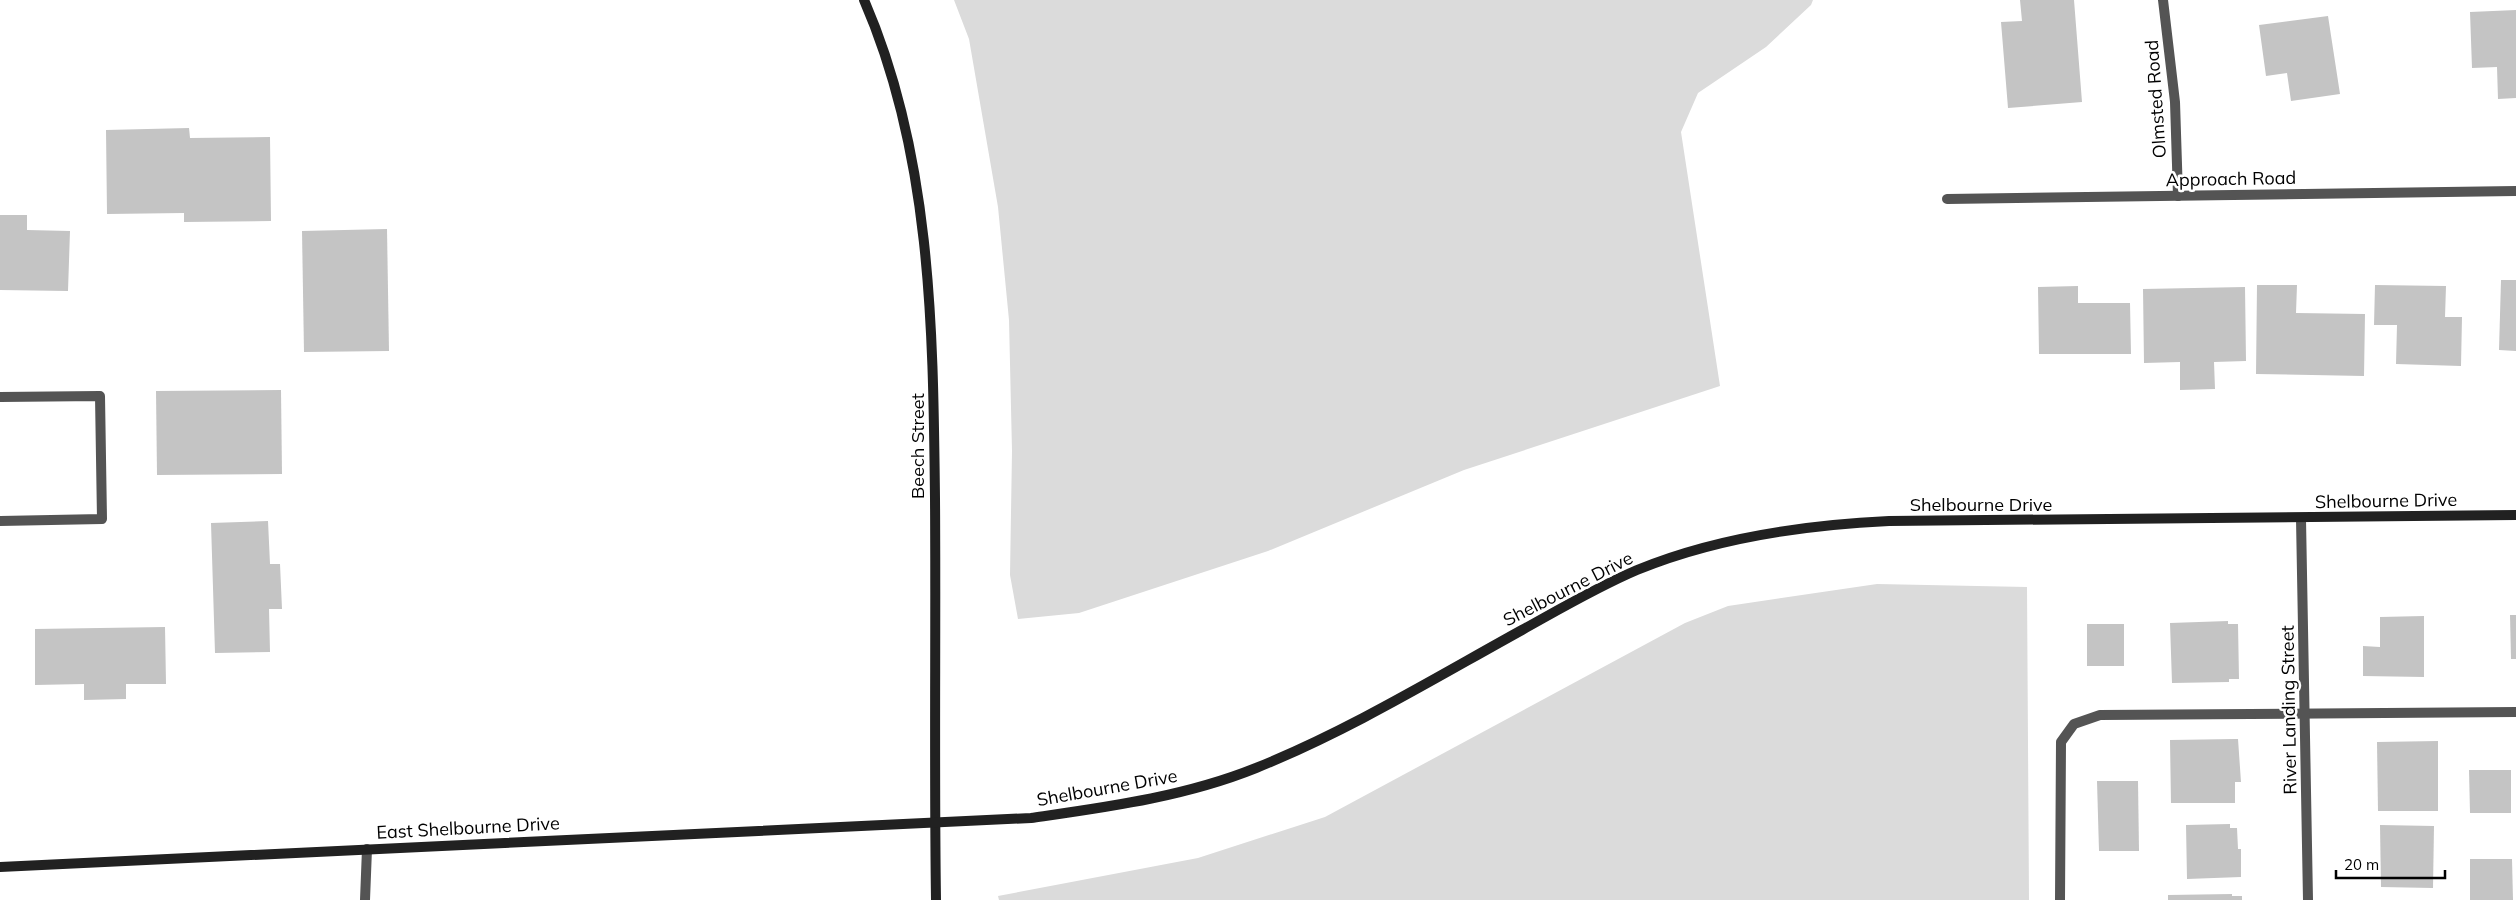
<svg xmlns="http://www.w3.org/2000/svg" width="2516" height="900" font-family="Mulish,sans-serif">
<rect width="100%" height="100%" fill="#fff"/>
<g fill="#dbdbdb">
<polygon points="954,0 1813,0 1811,5 1766,47 1698,93 1681,132 1720,386 1464,470 1268,551 1079,613 1018,619 1010,575 1012,451 1009,320 998,207 969,39"/>
<polygon points="1877,584 2027,587 2029,900 999,900 998,896 1198,858 1325,817 1685,623 1728,606"/>
</g>
<g fill="#c4c4c4">
<polygon points="2020,0 2074,0 2082,102 2008,108 2001,22 2022,21"/>
<polygon points="2516,10 2516,98 2498,99 2497,67 2472,68 2470,12"/>
<polygon points="2328,16 2340,94 2291,101 2287,73 2266,76 2259,25"/>
<polygon points="189,128 190,138 270,137 271,221 184,222 184,213 107,214 106,130"/>
<polygon points="0,215 27,215 27,230 70,231 68,291 0,290"/>
<polygon points="387,229 389,351 304,352 302,231"/>
<polygon points="2501,280 2516,280 2516,351 2499,350"/>
<polygon points="2257,285 2297,285 2296,313 2365,314 2364,376 2256,374"/>
<polygon points="2375,285 2446,286 2445,317 2462,317 2461,366 2396,364 2397,325 2374,325"/>
<polygon points="2078,286 2078,303 2130,303 2131,354 2039,354 2038,287"/>
<polygon points="2245,287 2246,361 2214,362 2215,389 2180,390 2180,362 2144,363 2143,289"/>
<polygon points="281,390 282,474 157,475 156,391"/>
<polygon points="268,521 270,564 280,564 282,609 269,609 270,652 215,653 211,523"/>
<polygon points="2510,615 2516,615 2516,659 2511,659"/>
<polygon points="2424,616 2424,677 2363,676 2363,646 2380,647 2380,617"/>
<polygon points="2228,621 2228,624 2238,624 2239,679 2229,679 2229,682 2172,683 2170,623"/>
<rect x="2087" y="624" width="37" height="42"/>
<polygon points="165,627 166,684 126,684 126,699 84,700 84,684 35,685 35,629"/>
<polygon points="2235,739 2238,739 2241,782 2235,782 2235,803 2171,803 2170,740"/>
<polygon points="2438,741 2438,811 2378,811 2377,742"/>
<polygon points="2469,770 2511,770 2511,813 2470,813"/>
<polygon points="2097,781 2138,781 2139,851 2099,851"/>
<polygon points="2230,824 2230,828 2237,828 2238,849 2241,849 2241,877 2187,879 2186,825"/>
<polygon points="2380,825 2434,826 2433,888 2381,887"/>
<polygon points="2470,859 2512,859 2513,900 2470,900"/>
<polygon points="2232,894 2232,896 2242,896 2242,900 2168,900 2168,895"/>
</g>
<g fill="none" stroke-linecap="round" stroke-linejoin="round">
<g stroke="#545454" stroke-width="10">
<polyline points="0,397 100,396 102,519 0,521"/>
<polyline points="2060,900 2061,742 2074,724 2100,715 2516,712"/>
</g>
<g stroke="#545454" stroke-width="10">
<polyline points="2163,0 2175,102 2178,196"/>
<polyline points="1947,199 2516,191"/>
<polyline points="2301,519 2308,900"/>
<polyline points="365,900 367,849"/>
</g>
<g stroke="#212121" stroke-width="10">
<path d="M864 0C932 156 933 331 935 498 936 632 934 766 936 900"/>
<path d="M0 867 1031 818C1107 807 1184 797 1256 768 1348 731 1435 678 1522 630 1560 609 1597 587 1637 570 1717 537 1804 525 1889 521L2516 515"/>
</g>
</g>
<g text-anchor="middle" stroke-width="5" stroke-linejoin="round" paint-order="stroke">
<g font-size="18" fill="#000" stroke="#fff">
<text transform="translate(2156 99) rotate(-94)" y="6">Olmsted Road</text>
<text transform="translate(2231 179) rotate(-1)" y="6">Approach Road</text>
<text transform="translate(918 446) rotate(-90)" y="6">Beech Street</text>
<text transform="translate(2386 501) rotate(-1)" y="6">Shelbourne Drive</text>
<text x="1981" y="511">Shelbourne Drive</text>
<text transform="translate(1568 589) rotate(-27)" y="6">Shelbourne Drive</text>
<text transform="translate(2289 710) rotate(-91)" y="6">River Landing Street</text>
<text transform="translate(1107 788) rotate(-10)" y="6">Shelbourne Drive</text>
<text transform="translate(468 828) rotate(-3)" y="6">East Shelbourne Drive</text>
</g>
</g>
<path d="M2336 870v8h109v-8" fill="none" stroke="#000000" stroke-width="2.5"/>
<text x="2344" y="870" font-size="15" fill="#000000" stroke="#ffffff" stroke-width="4" paint-order="stroke">20 m</text>
</svg>
